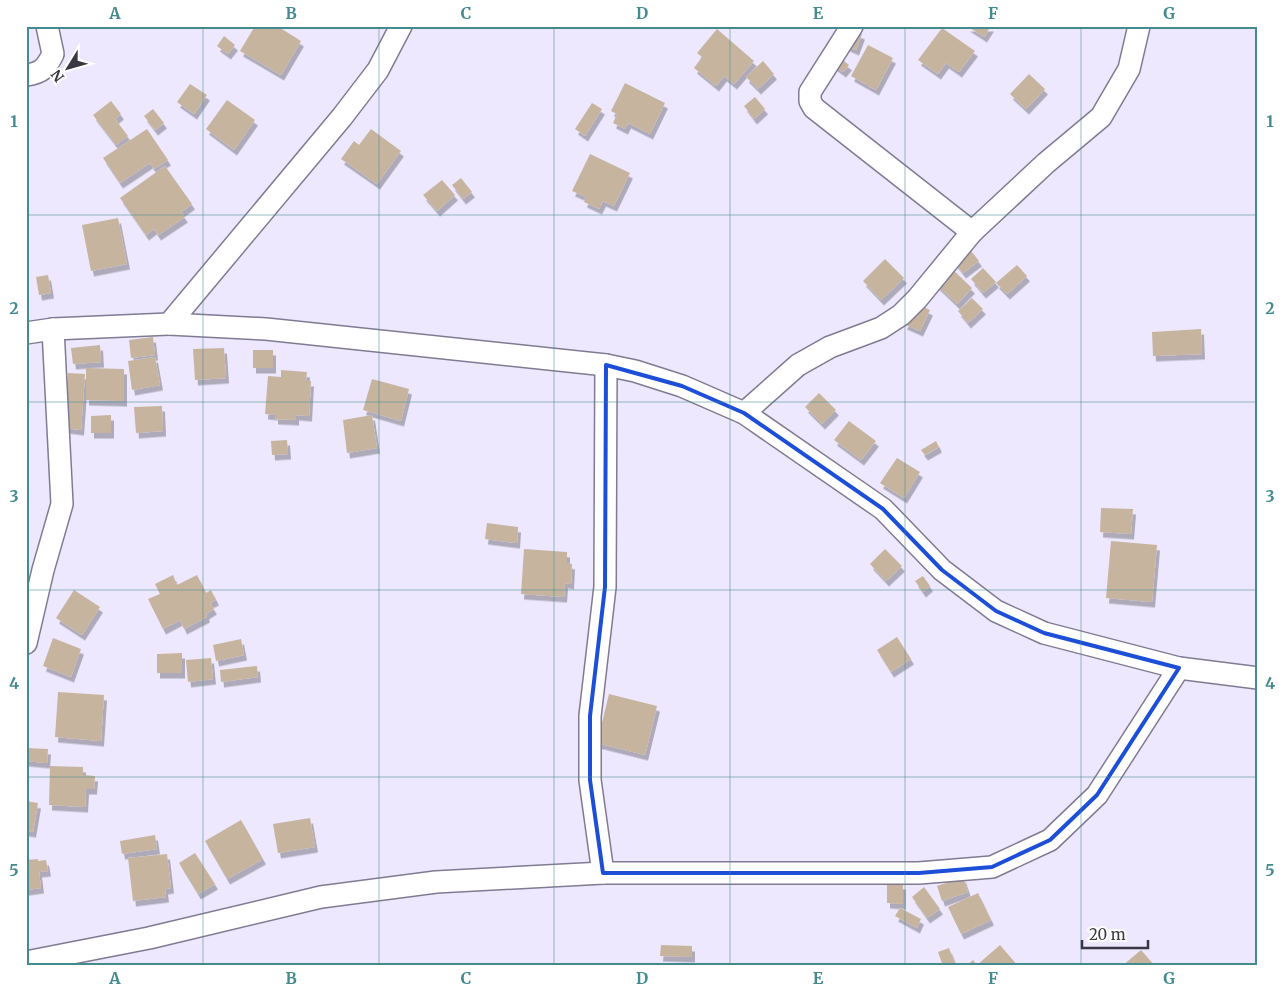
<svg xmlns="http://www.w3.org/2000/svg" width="1284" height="992" font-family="Merriweather,serif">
<defs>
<filter id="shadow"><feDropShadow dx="3" dy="5.5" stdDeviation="0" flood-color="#0004"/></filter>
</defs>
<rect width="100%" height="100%" fill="#ede8fe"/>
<g fill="#c7b49f" filter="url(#shadow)">
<polygon points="255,26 277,26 301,41 281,75 240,51"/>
<polygon points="967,26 991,26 984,37"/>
<polygon points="942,28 975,51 959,72 946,63 938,74 918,60"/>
<polygon points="717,29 754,61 734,84 724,76 716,86 694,68 702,57 697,53"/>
<polygon points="854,31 862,34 856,50 847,46"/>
<polygon points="224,36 235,45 228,54 217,46"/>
<polygon points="868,45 893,58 876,90 851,76"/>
<polygon points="838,56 849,65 843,72 832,64"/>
<polygon points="763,61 774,74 758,89 746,77"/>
<polygon points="1029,74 1045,89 1026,109 1010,94"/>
<polygon points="625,83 665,103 650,134 628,123 625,129 613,123 617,114 611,111"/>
<polygon points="190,84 207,95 194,114 177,102"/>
<polygon points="755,97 765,109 754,119 744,106"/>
<polygon points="227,100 255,120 234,150 206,129"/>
<polygon points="111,101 121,114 115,119 128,136 116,145 93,115"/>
<polygon points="592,103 602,109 585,136 575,129"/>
<polygon points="153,109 164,123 155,130 144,116"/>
<polygon points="147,129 168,160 154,169 150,163 120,183 103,158"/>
<polygon points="371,129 401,151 377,184 341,159 354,141 359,145"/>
<polygon points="590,154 630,173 614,206 603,201 599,209 584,202 586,197 572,191"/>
<polygon points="165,166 192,204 181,212 185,217 158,235 154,229 146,235 120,198"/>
<polygon points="461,178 472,192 463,199 452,185"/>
<polygon points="442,180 455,195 437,211 423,195"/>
<polygon points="118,218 127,264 91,271 82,225"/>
<polygon points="968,247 979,261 963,273 952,259"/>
<polygon points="885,259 904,278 881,300 863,281"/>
<polygon points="1017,265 1027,276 1007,294 996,283"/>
<polygon points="950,267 972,288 957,304 935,283"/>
<polygon points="983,268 996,282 983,293 971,279"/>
<polygon points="48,275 51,293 39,295 36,277"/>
<polygon points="972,298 983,309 968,323 958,311"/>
<polygon points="915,303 930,310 920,331 904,324"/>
<polygon points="1201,329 1202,354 1153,356 1152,332"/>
<polygon points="153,337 155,355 131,358 129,340"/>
<polygon points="100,345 101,362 73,364 71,348"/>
<polygon points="224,348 226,378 195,380 193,349"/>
<rect x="253" y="350" width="20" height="18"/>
<polygon points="155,357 160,385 132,390 128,361"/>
<polygon points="86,368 124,369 124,401 86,400"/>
<polygon points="281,370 307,372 306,381 311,381 309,416 296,415 296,420 275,419 275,415 265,414 268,376 281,377"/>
<polygon points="68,373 85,374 81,430 65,428"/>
<polygon points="372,379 409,389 401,421 363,410"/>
<polygon points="819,393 836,410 822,424 805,407"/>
<polygon points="162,406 163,431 136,433 134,407"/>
<polygon points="111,415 111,433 91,433 91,416"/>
<polygon points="372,415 377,448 347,453 343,420"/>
<polygon points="849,421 876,441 861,460 834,440"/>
<polygon points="287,440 288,454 272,455 271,441"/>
<polygon points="936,441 939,447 925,455 921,450"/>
<polygon points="897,458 920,472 904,498 880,483"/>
<polygon points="1101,508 1133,509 1131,534 1100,532"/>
<polygon points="487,523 518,527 517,543 485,539"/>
<polygon points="1111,541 1157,545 1152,602 1106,598"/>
<polygon points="524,549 567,552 567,563 572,564 571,584 565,583 564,597 521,594"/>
<polygon points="885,549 902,566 886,581 870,564"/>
<polygon points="173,575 177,585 197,575 206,593 211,590 216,600 210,603 214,609 206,614 207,617 184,629 180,620 163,629 148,599 160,594 155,584"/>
<polygon points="923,576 930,586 923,592 915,581"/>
<polygon points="74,590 100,607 82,635 56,618"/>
<polygon points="897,637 911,659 891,672 877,650"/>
<polygon points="53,638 81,649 71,677 43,666"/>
<polygon points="241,639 244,655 216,661 213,645"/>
<polygon points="182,653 182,673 157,673 157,654"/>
<polygon points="211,658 213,679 188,682 186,660"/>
<polygon points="257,666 258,677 221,682 220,670"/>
<polygon points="58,692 104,695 101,741 55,737"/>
<polygon points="609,694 657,706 645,755 597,743"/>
<polygon points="26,748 48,749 47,763 26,761"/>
<polygon points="50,766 83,767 83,775 95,776 94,789 86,789 85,807 49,805"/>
<polygon points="26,801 38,803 33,832 26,831"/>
<polygon points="310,818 315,847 278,853 273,824"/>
<polygon points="241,820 263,859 227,879 205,841"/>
<polygon points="155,835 157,849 122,854 120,841"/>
<polygon points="195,853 215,884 198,894 179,863"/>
<polygon points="167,854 171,888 165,889 166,897 133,901 128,858"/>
<polygon points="38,859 38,861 46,860 48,871 39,872 41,888 26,890 26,860"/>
<polygon points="963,877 968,892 942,901 937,886"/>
<polygon points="887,884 903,884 903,904 887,903"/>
<polygon points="924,887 940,909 927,918 912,897"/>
<polygon points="978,893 991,920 961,934 948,907"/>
<polygon points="900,908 921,919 917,928 895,916"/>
<polygon points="661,945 692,946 692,957 660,956"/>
<polygon points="1000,945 1018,966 966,966 973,960 977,965"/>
<polygon points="949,948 956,966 943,966 938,952"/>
<polygon points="1141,950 1155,966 1122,966"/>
</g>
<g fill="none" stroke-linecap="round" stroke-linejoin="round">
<defs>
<g id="minor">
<polyline points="852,26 810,92 810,101 814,108 972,232"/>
<path d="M26 75C42 73 46 68 53 54L47 26"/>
<polyline points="169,324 266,329 606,365 635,371 682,386 744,413 883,509 942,570 996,611 1044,633 1179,668 1258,678"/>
<polyline points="26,333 53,329 169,324 342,117 378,70 401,26"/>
<polyline points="744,413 798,365 830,347 881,328 901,315 917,299 972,232 1046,163 1101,117 1129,69 1139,26"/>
<polyline points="26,643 43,570 62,504 53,329"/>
<polyline points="603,873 590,780 590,716 605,587 606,365"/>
<polyline points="26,962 149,938 321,897 436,882 603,873 919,873 992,867 1050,840 1097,795 1179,668"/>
</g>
</defs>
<use href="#minor" stroke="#807a92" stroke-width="24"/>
<use href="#minor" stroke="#fff" stroke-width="21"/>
</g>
<path fill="none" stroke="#1d4ed8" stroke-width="4" stroke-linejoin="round" d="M606 365 682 386 744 413 883 509 942 570 996 611 1044 633 1179 668 1097 795 1050 840 992 867 919 873H603L590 780V716L605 587Z"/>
<path fill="none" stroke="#438b8f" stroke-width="1" stroke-opacity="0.55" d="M203 26V966M379 26V966M554 26V966M730 26V966M905 26V966M1081 26V966M26 215H1258M26 402H1258M26 590H1258M26 777H1258"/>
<rect width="1284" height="992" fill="none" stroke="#ffffff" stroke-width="55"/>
<g transform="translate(68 68) rotate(233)" stroke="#ffffff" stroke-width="4" paint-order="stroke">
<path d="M0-4L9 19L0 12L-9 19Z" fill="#393741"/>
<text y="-8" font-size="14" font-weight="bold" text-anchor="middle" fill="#393741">N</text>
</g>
<path d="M1082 940v8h66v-8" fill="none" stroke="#393741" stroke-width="2.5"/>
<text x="1089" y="940" font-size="15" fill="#393741" stroke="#ffffff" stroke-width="4" paint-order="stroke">20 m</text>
<rect x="28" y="28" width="1228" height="936" fill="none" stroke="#438b8f" stroke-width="2"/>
<g font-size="16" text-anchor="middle" font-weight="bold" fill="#438b8f">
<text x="115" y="19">A</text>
<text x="291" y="19">B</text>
<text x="466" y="19">C</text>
<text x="642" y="19">D</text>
<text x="818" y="19">E</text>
<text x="993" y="19">F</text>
<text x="1169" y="19">G</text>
<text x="14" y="127">1</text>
<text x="1270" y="127">1</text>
<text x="14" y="314">2</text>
<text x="1270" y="314">2</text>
<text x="14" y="502">3</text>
<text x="1270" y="502">3</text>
<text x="14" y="689">4</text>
<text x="1270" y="689">4</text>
<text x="14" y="876">5</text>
<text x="1270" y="876">5</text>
<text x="115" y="984">A</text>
<text x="291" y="984">B</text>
<text x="466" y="984">C</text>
<text x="642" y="984">D</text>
<text x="818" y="984">E</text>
<text x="993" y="984">F</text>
<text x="1169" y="984">G</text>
</g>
</svg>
